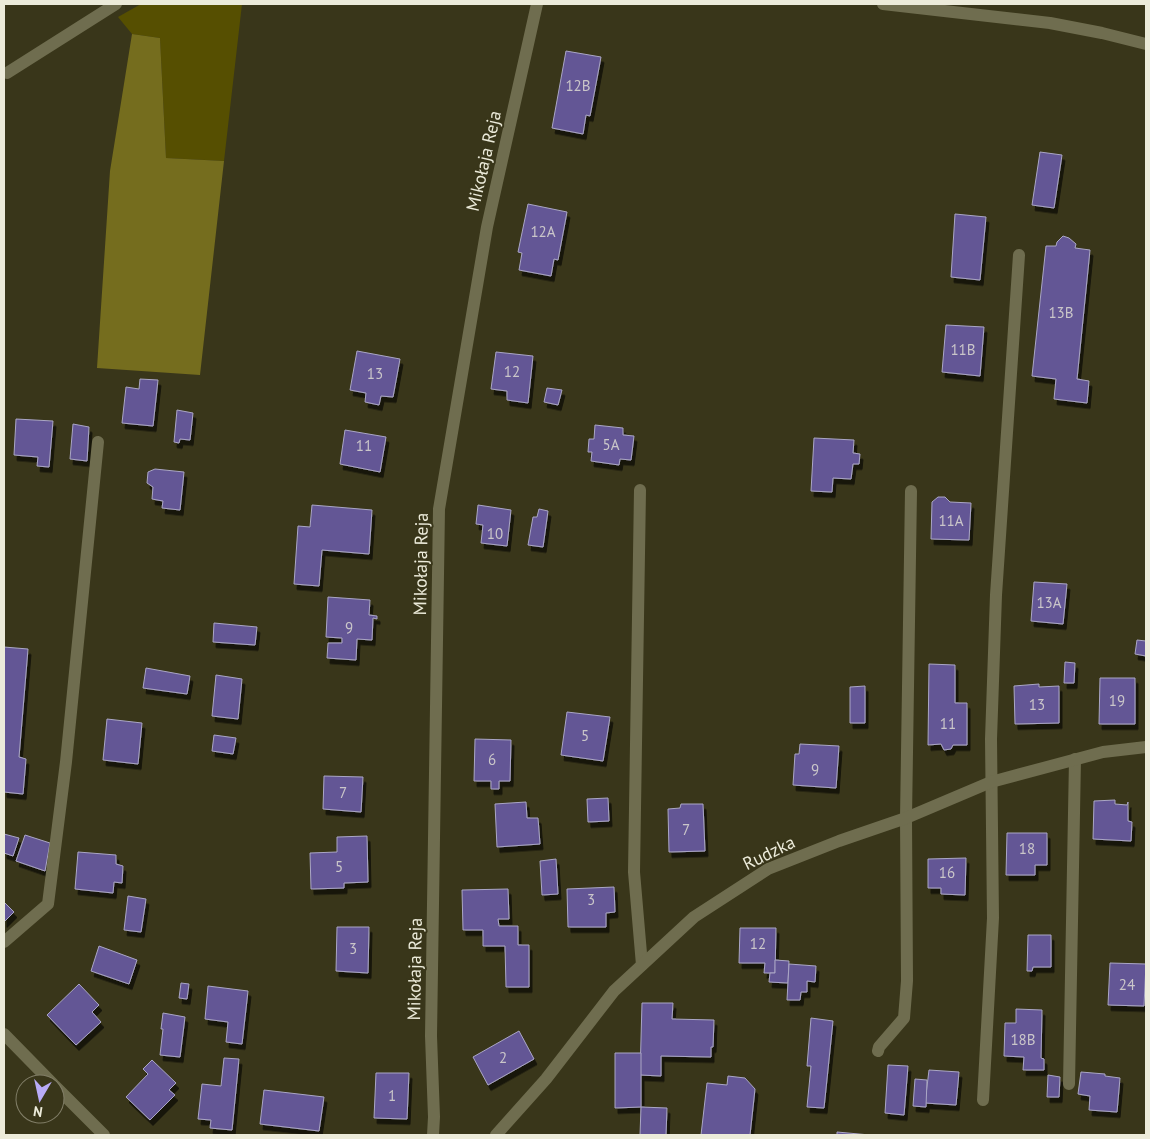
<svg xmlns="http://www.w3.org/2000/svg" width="1150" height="1139" font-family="'PT Sans',sans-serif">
<defs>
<filter id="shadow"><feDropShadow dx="3" dy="5.5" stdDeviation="0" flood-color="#0009"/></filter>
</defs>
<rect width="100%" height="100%" fill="#39361a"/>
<polygon fill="#564f01" points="141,4 242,4 224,161 166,158 160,38 132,34 118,17"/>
<polygon fill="#756d1e" points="132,34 160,38 166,158 224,161 200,375 97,368 110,171"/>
<g fill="#645795" stroke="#aaa6c5" filter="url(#shadow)">
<polygon points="566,51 601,57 590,116 586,115 583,134 552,128"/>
<polygon points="1040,152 1062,155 1054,208 1032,205"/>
<polygon points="528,204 567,212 558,260 554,259 551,276 519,270 522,253 518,252"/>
<polygon points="955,214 986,217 980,280 951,277"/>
<polygon points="1063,236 1069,238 1076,244 1075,248 1090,250 1077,379 1089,381 1087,403 1054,399 1056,379 1032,376 1046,246 1056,246 1057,242"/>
<polygon points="946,325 984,327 980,376 942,372"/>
<polygon points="357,351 400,359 393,397 381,396 379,405 365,402 366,393 350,390"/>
<polygon points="496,352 533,356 528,403 507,400 507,391 491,389"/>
<polygon points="140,379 158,380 153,426 122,423 126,387 139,389"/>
<polygon points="547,388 562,390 558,405 544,402"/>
<polygon points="177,410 193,413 190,440 180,439 179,443 174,442"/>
<polygon points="16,419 53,421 49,467 37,466 38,457 14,455"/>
<polygon points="73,424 89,427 87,461 70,459"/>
<polygon points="595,425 623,428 623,435 634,436 631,460 620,459 619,465 591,461 592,452 588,452 589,439 594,439"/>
<polygon points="345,430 386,437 380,472 340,464"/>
<polygon points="814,438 854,440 853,453 860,454 859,464 853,464 851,479 833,478 832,492 811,491"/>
<polygon points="155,469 184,472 180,510 162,508 163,501 152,499 153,487 147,483 148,472"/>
<polygon points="938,497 945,497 950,502 971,503 969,540 931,539 932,502"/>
<polygon points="312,505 372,510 369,554 322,550 319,586 294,584 298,526 310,527"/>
<polygon points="478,505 511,510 507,546 481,543 483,525 476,524"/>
<polygon points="539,509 548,511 543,547 528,545 533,517 537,517"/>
<polygon points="1034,582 1067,584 1063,624 1031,621"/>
<polygon points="328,597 370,600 369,615 377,616 377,619 373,618 372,640 357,639 356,660 327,658 328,643 342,643 342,638 326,637"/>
<polygon points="214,623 257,627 255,645 213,642"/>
<polygon points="1137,640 1146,641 1146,656 1135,654"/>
<polygon points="4,647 28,649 19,757 26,759 23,794 4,792"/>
<polygon points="1065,662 1075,663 1074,683 1064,683"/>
<polygon points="929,664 955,665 955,703 967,703 967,745 953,745 951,749 944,750 941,744 928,745"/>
<polygon points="146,668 190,676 187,694 143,688"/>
<polygon points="216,675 242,679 238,719 212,716"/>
<polygon points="1100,678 1135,678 1135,724 1099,724"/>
<polygon points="1039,684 1039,687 1059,686 1059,723 1015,724 1014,686"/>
<polygon points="865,686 865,723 850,723 850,687"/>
<polygon points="567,712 610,717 603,761 561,755"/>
<polygon points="107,719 142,723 138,764 103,760"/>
<polygon points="214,735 236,738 233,754 212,751"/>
<polygon points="475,739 511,740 510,781 499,781 499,789 491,789 491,781 474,781"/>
<polygon points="800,744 839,746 836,788 793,785 795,754 799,754"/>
<polygon points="324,776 363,777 361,812 323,809"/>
<polygon points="608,798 609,821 588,822 587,799"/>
<polygon points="1115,800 1115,804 1127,805 1128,802 1128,821 1132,822 1131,841 1093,839 1094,801"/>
<polygon points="526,802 527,818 538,818 540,844 497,847 495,804"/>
<polygon points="681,804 703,804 705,851 669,852 668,809 680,808"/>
<polygon points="1007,833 1047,833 1047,865 1035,865 1035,875 1006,875"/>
<polygon points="4,834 19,838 13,856 4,853"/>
<polygon points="25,835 50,843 45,871 16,861"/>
<polygon points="367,836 368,882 344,883 344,888 311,889 310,853 337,852 337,837"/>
<polygon points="78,852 116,855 116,864 123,866 122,883 114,882 113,893 75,889"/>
<polygon points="966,858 965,895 941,894 941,888 928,888 928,859"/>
<polygon points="556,859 558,894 542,895 540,861"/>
<polygon points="614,887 615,912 606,913 606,927 568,927 567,889"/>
<polygon points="508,889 509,919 498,919 499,926 518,926 518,945 529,945 529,987 506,987 505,946 483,946 483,930 463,930 462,890"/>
<polygon points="128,896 146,899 141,932 124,930"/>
<polygon points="4,902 14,912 4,922"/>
<polygon points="337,927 369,927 368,973 336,971"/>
<polygon points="740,928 776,928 775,973 764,973 765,963 739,963"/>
<polygon points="1028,935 1051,935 1051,967 1033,967 1032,971 1027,971"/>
<polygon points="99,946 137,960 129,984 91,971"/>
<polygon points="775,960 789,961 788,983 769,982 770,973 775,973"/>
<polygon points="1110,963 1146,964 1144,1006 1108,1005"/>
<polygon points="789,964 816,966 815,982 807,981 807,992 801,992 800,1000 787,1000"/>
<polygon points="181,983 189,984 187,999 179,998"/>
<polygon points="79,984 99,1005 92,1012 101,1022 76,1045 47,1015"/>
<polygon points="208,986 248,991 242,1044 226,1042 228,1022 205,1019"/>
<polygon points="642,1003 673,1003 672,1019 714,1020 713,1047 711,1047 711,1057 661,1056 661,1076 640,1075"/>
<polygon points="1016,1009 1042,1010 1041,1058 1044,1059 1044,1070 1023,1070 1024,1057 1004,1056 1005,1023 1016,1023"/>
<polygon points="163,1013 185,1017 180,1057 160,1055 163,1029 161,1029"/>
<polygon points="811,1018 833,1021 824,1108 807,1107 811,1066 807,1066"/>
<polygon points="519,1031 534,1059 488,1085 473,1057"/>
<polygon points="615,1053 641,1053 641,1107 615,1108"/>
<polygon points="224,1058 239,1059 232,1130 210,1128 211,1120 198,1119 202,1084 221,1086"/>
<polygon points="152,1060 176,1083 169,1090 175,1095 150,1120 126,1097 148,1074 143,1069"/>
<polygon points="888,1065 908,1066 904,1115 885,1113"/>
<polygon points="929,1070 959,1072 956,1105 925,1103"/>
<polygon points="1081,1072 1105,1074 1105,1076 1120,1078 1117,1112 1089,1110 1090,1096 1078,1094"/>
<polygon points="376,1073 409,1073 407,1119 374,1118"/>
<polygon points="1048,1075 1060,1077 1059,1097 1047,1097"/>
<polygon points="728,1076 745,1078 755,1089 750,1135 701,1135 707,1083 727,1085"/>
<polygon points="915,1079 927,1080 926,1107 913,1106"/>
<polygon points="264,1090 324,1097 319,1131 260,1124"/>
<polygon points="641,1107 667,1108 666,1135 640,1135"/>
<polygon points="837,1132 870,1135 837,1135"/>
</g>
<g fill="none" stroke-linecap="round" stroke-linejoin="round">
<g stroke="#6f6d4f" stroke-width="12">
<polyline points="883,4 1050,23 1102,33 1146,44"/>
<polyline points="7,73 116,4"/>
<polyline points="640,490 634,872 642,965"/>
<polyline points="4,942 48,904 66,762 98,442"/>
<polyline points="4,1034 53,1084"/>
<polyline points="878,1051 879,1047 904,1018 907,981 906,818 911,491"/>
<polyline points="1069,1084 1075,759"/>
<polyline points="55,1086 104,1135"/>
<polyline points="983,1100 993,918 991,739 996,595 1019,255"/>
<polyline points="433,1135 434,1117 431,1036 439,509 487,227 537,4"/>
<polyline points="496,1135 546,1079 614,991 694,917 768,869 839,841 906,818 991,782 1103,752 1146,747"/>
</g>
</g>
<g text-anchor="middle" stroke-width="4" stroke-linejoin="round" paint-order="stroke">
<g font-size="15" fill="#cac6c9">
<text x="578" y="91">12B</text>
<text x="543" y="237">12A</text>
<text x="1061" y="318">13B</text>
<text x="963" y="355">11B</text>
<text x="512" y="377">12</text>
<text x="375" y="379">13</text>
<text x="611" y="450">5A</text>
<text x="364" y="451">11</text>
<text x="951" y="526">11A</text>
<text x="495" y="539">10</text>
<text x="1049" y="608">13A</text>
<text x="349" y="633">9</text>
<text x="1117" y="706">19</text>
<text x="1037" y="710">13</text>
<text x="948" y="729">11</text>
<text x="585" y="741">5</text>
<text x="492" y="765">6</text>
<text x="815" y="775">9</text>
<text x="343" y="798">7</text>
<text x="686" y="835">7</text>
<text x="1027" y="854">18</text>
<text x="339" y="872">5</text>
<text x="947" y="878">16</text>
<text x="591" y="905">3</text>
<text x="758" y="949">12</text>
<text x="353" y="954">3</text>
<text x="1127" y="990">24</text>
<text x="1023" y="1045">18B</text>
<text x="503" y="1063">2</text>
<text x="392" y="1101">1</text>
</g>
<g font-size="18" fill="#ecebda" stroke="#39361a">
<text transform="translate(484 161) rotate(-77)" y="6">Mikołaja Reja</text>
<text transform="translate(421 564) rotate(-89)" y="6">Mikołaja Reja</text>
<text transform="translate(769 853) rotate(-26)" y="6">Rudzka</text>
<text transform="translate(415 969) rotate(-89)" y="6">Mikołaja Reja</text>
</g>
</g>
<rect width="1150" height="1139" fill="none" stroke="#ecebda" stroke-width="10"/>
<g transform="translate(40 1099) rotate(189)"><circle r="24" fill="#39361a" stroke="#817e67"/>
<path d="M0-4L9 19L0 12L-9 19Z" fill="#b8abf7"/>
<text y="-8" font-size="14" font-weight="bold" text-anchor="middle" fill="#ecebda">N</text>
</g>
</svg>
